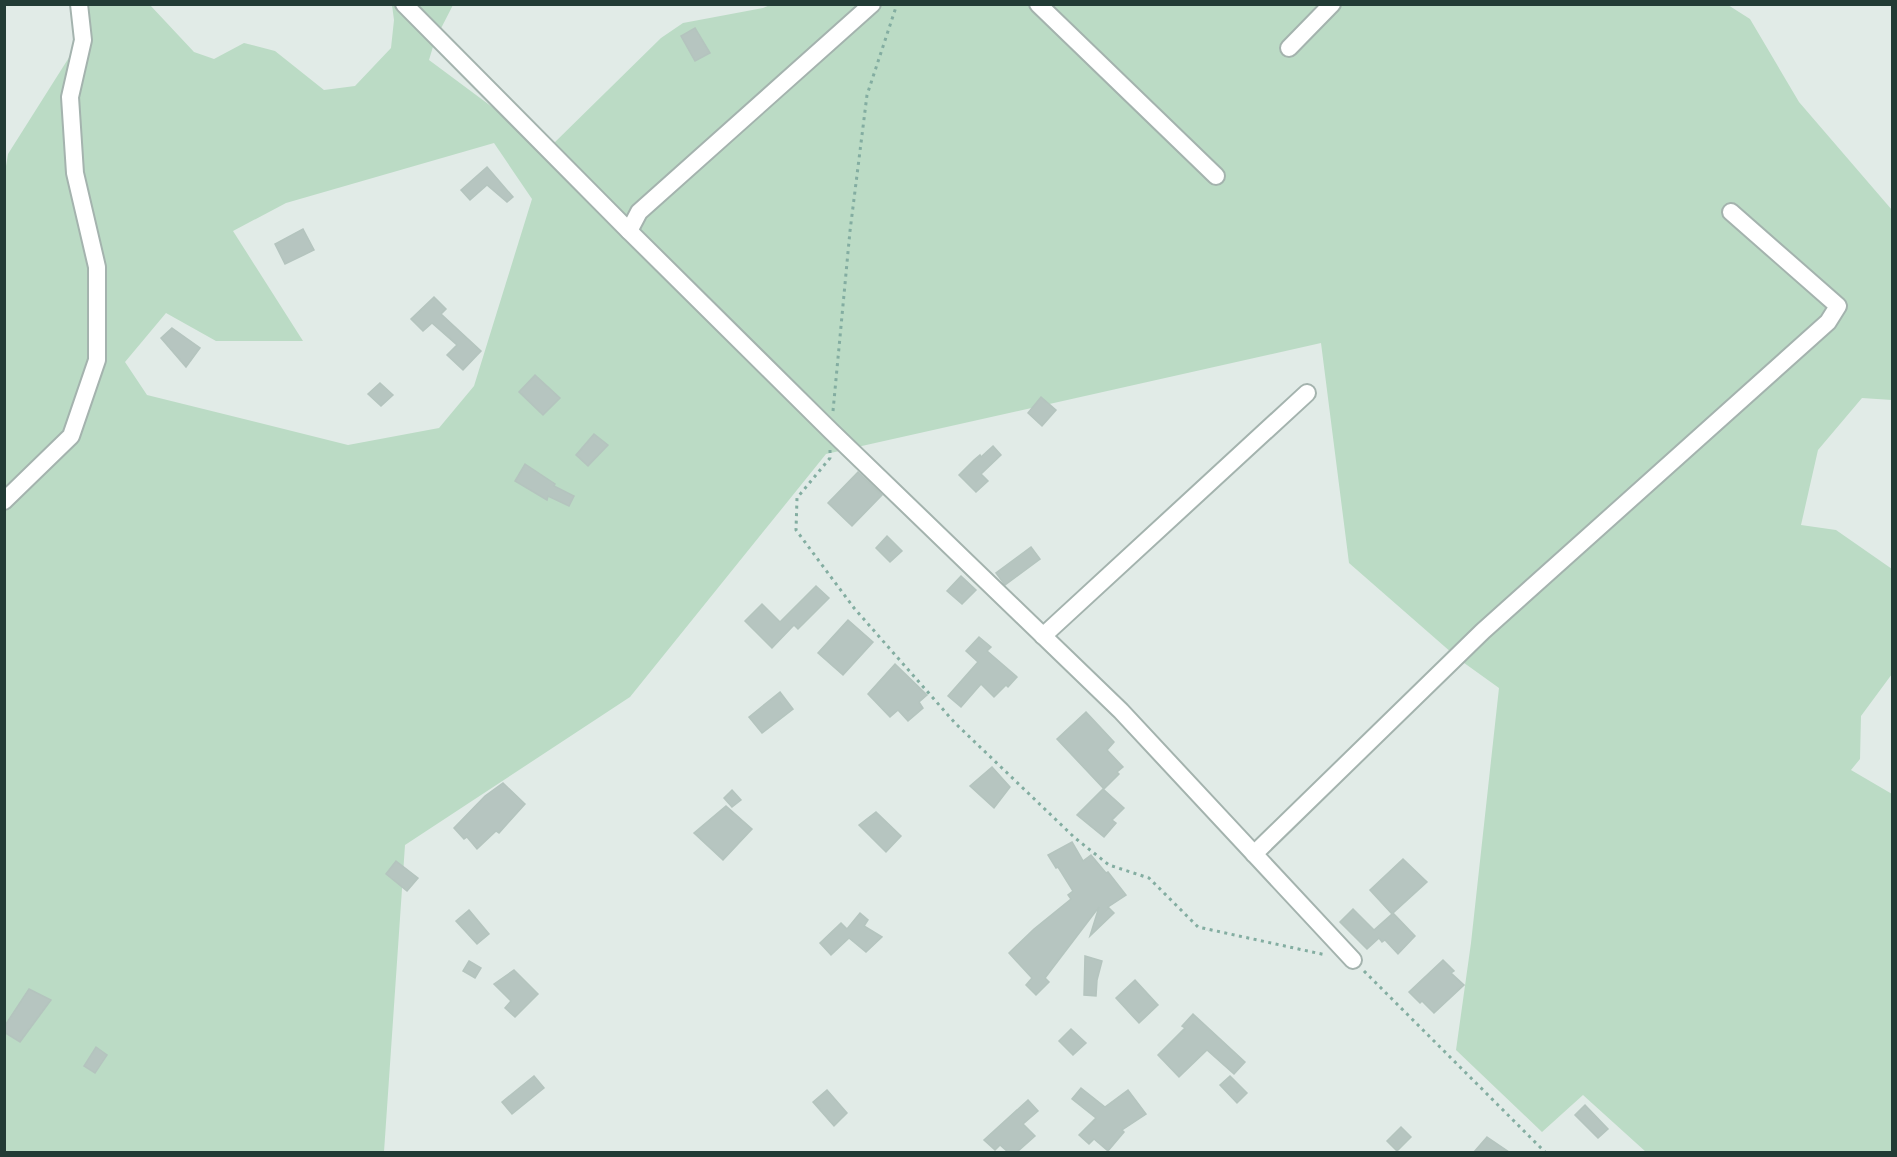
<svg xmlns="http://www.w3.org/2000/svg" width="1897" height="1157" font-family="Cabin,sans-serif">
<rect width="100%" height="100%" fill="#e1ebe7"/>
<path fill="#bbdbc5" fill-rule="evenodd" d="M73 5H150L194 52 214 59 244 43 275 51 324 90 355 86 391 48 394 20 392 5H453L435 40 429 60 538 141 553 144 661 38 683 23 763 8 770 5H1728L1750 19 1799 102 1892 210V400L1862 398 1818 450 1801 525 1836 530 1892 569V674L1861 716 1860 759 1851 770 1892 794V1152H1646L1583 1095 1542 1132 1456 1050 1471 943 1499 688 1460 660 1349 563 1321 343 826 454 630 697 405 845 384 1152H5V172L8 154 75 48ZM494 143 532 199 474 386 439 428 348 445 147 395 125 362 166 313 216 341H303L233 231 286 203Z"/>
<g fill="#b6c5c0" stroke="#b4c4be" stroke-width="1.5">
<polygon points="695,28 710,53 695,61 681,36"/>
<polygon points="487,167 513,197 507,202 487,185 470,200 461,190"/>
<polygon points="303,229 314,250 285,264 275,244"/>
<polygon points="434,297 446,309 441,314 481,351 463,370 447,355 457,345 432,323 423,331 411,319"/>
<polygon points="172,328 200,348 186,367 161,338"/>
<polygon points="535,375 560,398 543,415 519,392"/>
<polygon points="380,383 393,395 381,406 368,394"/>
<polygon points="1041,397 1056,410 1042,426 1028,413"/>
<polygon points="594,434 608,445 588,466 576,455"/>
<polygon points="993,446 1001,455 981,474 988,481 976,492 959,475 974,460 980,455 981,457"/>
<polygon points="525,464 555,484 554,486 574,496 569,506 548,496 547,500 515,481"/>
<polygon points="858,472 882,495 852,526 828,503"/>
<polygon points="887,536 902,551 890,562 876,548"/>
<polygon points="1031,547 1040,559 1005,585 996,573"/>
<polygon points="961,576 976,590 962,604 947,591"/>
<polygon points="816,586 829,598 798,629 794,625 772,648 745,621 762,604 780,622"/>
<polygon points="848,620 873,642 843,675 818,653"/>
<polygon points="979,637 991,647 987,651 1017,677 1008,687 1006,685 994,697 981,684 961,707 948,696 978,662 966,651"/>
<polygon points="895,664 927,695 919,702 923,708 908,721 898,710 890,717 868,694"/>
<polygon points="780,692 793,709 762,733 749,717"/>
<polygon points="1086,712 1114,742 1107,750 1123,767 1117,772 1119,774 1104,789 1057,739"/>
<polygon points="992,767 1010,787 994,808 970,786"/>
<polygon points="503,783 525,804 499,833 496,831 477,849 467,837 464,839 454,828 485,796"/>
<polygon points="1103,789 1124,808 1112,820 1116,823 1104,837 1077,815"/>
<polygon points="732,790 741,800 732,807 724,798"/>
<polygon points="726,806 752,829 723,860 694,833"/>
<polygon points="876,812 901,836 886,852 859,825"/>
<polygon points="1072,842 1083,861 1091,855 1106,873 1108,872 1126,895 1108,907 1114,913 1090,936 1099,907 1045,978 1049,982 1036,995 1026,985 1032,978 1009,953 1034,929 1071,899 1068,895 1073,891 1058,867 1056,868 1048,855"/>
<polygon points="1403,859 1427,882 1393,913 1415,936 1398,954 1385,940 1382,942 1379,938 1367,949 1340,922 1353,909 1374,930 1392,914 1370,890"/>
<polygon points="396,861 418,878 407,891 386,874"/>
<polygon points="469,910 489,934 477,944 456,921"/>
<polygon points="860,913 868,920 864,926 882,937 866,952 849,938 831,955 820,943 841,923 847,929"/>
<polygon points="1085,956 1102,961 1097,980 1096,996 1084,995"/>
<polygon points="1443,960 1454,971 1451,973 1464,985 1434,1013 1422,1001 1420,1003 1409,992"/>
<polygon points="469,961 481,968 475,978 463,971"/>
<polygon points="514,970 538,994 515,1017 505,1008 511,1001 494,984"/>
<polygon points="1135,980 1158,1005 1139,1023 1116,998"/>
<polygon points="29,989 51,1000 20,1042 4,1032 4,1027"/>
<polygon points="1193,1014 1245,1062 1234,1074 1207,1050 1179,1077 1158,1055 1185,1028 1182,1026"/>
<polygon points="1071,1029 1086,1043 1073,1055 1059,1041"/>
<polygon points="96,1047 107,1055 95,1073 84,1066"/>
<polygon points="534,1076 544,1088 512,1114 502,1102"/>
<polygon points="1230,1076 1247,1093 1237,1103 1220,1085"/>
<polygon points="1081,1088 1105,1107 1128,1090 1146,1114 1122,1130 1124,1132 1108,1151 1094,1139 1089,1144 1079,1135 1096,1118 1072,1099"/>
<polygon points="827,1090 847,1113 834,1126 813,1102"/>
<polygon points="1028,1100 1038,1111 1023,1124 1035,1136 1017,1152 1008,1152 1000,1145 995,1150 984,1140"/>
<polygon points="1585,1105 1608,1129 1598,1138 1575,1115"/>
<polygon points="1401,1127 1411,1137 1397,1151 1387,1141"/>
<polygon points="1487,1137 1509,1152 1474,1152"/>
</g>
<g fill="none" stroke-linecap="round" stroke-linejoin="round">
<defs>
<g id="minor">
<polyline points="404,4 629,231"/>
<polyline points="872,4 639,212 629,231 831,431 1121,711 1353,960"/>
<polyline points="1038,4 1216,176"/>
<polyline points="1289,48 1332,4"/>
<polyline points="4,501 71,436 97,360 97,267 75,173 70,97 83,40 79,4"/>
<polyline points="1043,636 1307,393"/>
<polyline points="1254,854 1483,631 1828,322 1838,306 1731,212"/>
</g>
</defs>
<use href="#minor" stroke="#a4b3ae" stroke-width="20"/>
<g stroke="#83ada1" stroke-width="3" stroke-dasharray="3 4.5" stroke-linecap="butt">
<polyline points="833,411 850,231 867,95 897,4"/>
<polyline points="830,450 830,458 797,498 796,530 854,608 955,723 1075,838 1109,865 1149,878 1198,927 1326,955"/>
<polyline points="1364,971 1545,1152"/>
</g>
<use href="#minor" stroke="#fff" stroke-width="16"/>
</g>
<rect width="1897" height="1157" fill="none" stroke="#223b35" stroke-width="12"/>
</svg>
